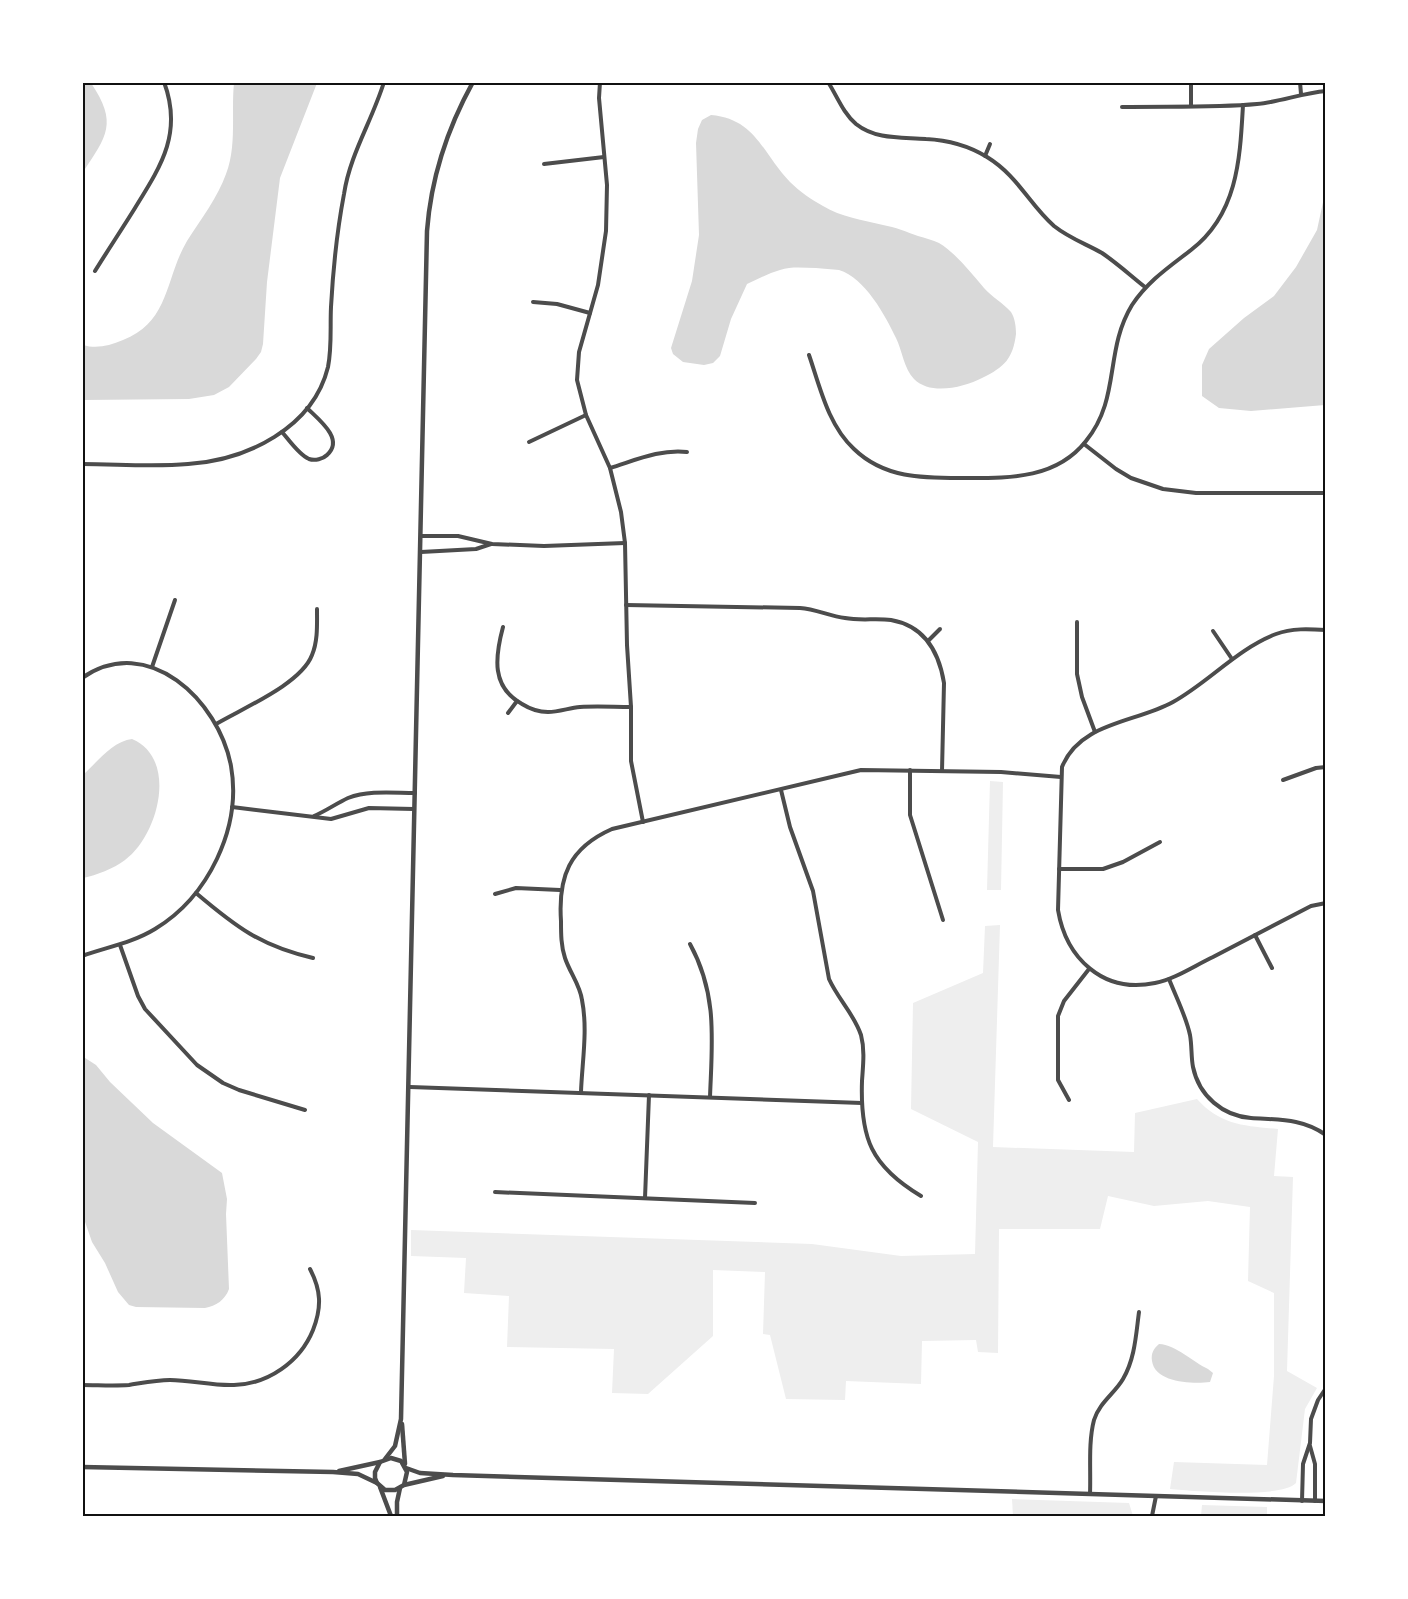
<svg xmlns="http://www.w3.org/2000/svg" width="1408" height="1599" font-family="'Roboto Condensed',sans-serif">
<rect width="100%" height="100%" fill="#fff"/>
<g fill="#eee">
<polygon points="990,781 1003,782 1001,890 987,890"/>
<path d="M1000 925 993 1147 1134 1152 1135 1113 1197 1099C1220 1125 1245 1126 1278 1129L1274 1176 1293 1177 1287 1371 1317 1388 1305 1409 1296 1483C1281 1499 1193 1491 1170 1489L1174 1462 1267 1465 1274 1376V1293L1248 1281 1250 1207 1208 1201 1154 1206 1108 1196 1100 1229H999L998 1353 978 1352 976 1340 922 1341 921 1384 846 1381 845 1400 786 1399 770 1335 763 1334 765 1272 713 1270V1336L648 1394 612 1393 614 1349 507 1347 509 1296 464 1293 466 1258 411 1256V1230L812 1244 901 1256 975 1254 978 1142 911 1109 913 1003 983 973 985 926Z"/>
<polygon points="1012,1499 1129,1503 1133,1516 1013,1516"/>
<polygon points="1202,1505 1267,1507 1267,1516 1201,1516"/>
</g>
<g fill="#d9d9d9">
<path d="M83 82 91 83C118 123 107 136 83 172Z"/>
<path d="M234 83H317L280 178 267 282 263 344 261 352 256 359 229 387 214 395 189 399 83 400V345C96 349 109 346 123 340 170 322 165 278 187 241 201 219 218 197 226 174 237 146 231 112 234 83Z"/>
<path d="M711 115C756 119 762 153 790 182 799 191 812 200 823 206 841 217 863 220 883 225 895 227 907 232 918 236 925 238 933 240 939 243 957 254 971 273 984 288 992 297 1003 303 1011 312 1015 318 1016 327 1016 334 1013 358 1005 367 982 378 964 387 931 396 914 379 904 369 902 350 896 338 885 315 865 278 839 270 832 269 823 269 816 268 804 268 792 266 780 270 769 273 758 279 747 284L731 319 720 356 713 363 704 365 683 362 673 354 671 348 692 281 699 235 696 143 698 129 702 120Z"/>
<polygon points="1325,193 1325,405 1251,411 1219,408 1202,396 1202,365 1209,349 1244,318 1274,296 1296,267 1317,230"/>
<path d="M132 739C179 759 158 836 125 860 113 869 97 875 83 878V775C97 762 113 741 132 739Z"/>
<path d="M82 1056 96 1065 110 1082 153 1123 222 1173 227 1199 226 1214 229 1289C225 1300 216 1306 205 1308L136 1307 129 1305 118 1292 105 1263 92 1242 83 1216Z"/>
<path d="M1159 1344C1176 1345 1193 1362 1208 1369L1213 1373 1210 1382C1193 1384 1155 1383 1152 1361 1151 1354 1153 1349 1159 1344Z"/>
</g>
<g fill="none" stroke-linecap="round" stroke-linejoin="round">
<g stroke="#4c4c4c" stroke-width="4">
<polyline points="600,82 599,98 607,185 606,231 598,285 579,352 577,380 586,415 610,468 621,512 625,543 627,645 631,707 631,761 643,822"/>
<path d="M828 82C837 96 843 113 856 124 876 140 902 137 926 139 948 140 969 146 987 157 1018 176 1029 204 1054 226 1069 238 1086 244 1102 253 1117 263 1131 276 1145 287"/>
<polyline points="1191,82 1191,106"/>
<polyline points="1300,82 1301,94"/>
<path d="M1122 107C1167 106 1213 108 1257 104 1280 102 1302 93 1326 91"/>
<polyline points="985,156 990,144"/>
<polyline points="544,164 604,157"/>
<path d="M95 271C108 250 122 229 135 208 161 166 183 133 164 82"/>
<polyline points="533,302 557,304 590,313"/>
<path d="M809 355C820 387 828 425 854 449 886 480 927 478 969 478 1012 478 1057 478 1086 441 1121 398 1104 351 1132 305 1148 281 1169 267 1191 250 1238 214 1240 158 1243 105"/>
<path d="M282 432C289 440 299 455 309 459 315 461 323 459 327 455 345 439 318 419 307 408"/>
<polyline points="529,442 586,415"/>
<polyline points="1084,444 1116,469 1131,478 1163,489 1196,493 1326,493"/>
<path d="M82 464C117 464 153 467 188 464 247 460 313 428 328 367 332 347 330 327 331 307 333 270 337 231 344 194 350 154 372 121 384 82"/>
<path d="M610 468C636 460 660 449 687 452"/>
<polyline points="421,536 458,536 492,544 544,546 625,543"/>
<polyline points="421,552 476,549 491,544"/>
<path d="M626 605 800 608C816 609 829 616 845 618 860 621 876 618 891 620 925 626 939 652 944 683L942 771"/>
<polyline points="1077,622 1077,674 1082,697 1095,732"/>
<path d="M503 627C495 657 491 687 522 704 530 709 539 712 548 712 559 712 569 708 580 707 597 706 614 707 631 707"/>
<path d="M1326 630C1309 629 1292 628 1276 634 1237 649 1209 682 1173 702 1135 723 1080 722 1062 767L1058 910C1066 958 1103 994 1155 983 1175 979 1194 966 1213 957 1245 940 1278 923 1311 906L1326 903"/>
<polyline points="1213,631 1232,659"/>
<polyline points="929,640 940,629"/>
<polyline points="152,667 175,600"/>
<path d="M82 678C148 632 219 701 231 766 242 828 208 897 155 929 132 943 107 947 82 956"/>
<polyline points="508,713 517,701"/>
<path d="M216 724C243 708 301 684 312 655 318 641 317 624 317 609"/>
<polyline points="910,770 910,815 943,920"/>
<polyline points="1283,780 1316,768 1326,767"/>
<path d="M781 790 790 827 813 891 829 979C838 999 854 1014 861 1035 865 1050 863 1066 862 1081 860 1138 871 1166 921 1196"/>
<polyline points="232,807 331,819 369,808 414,809"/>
<path d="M314 816C326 811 337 803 348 798 369 790 393 793 415 793"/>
<polyline points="1059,869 1103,869 1123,862 1160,842"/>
<path d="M196 893C236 927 261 946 313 958"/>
<polyline points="495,894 516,888 560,890"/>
<polyline points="1255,935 1272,968"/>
<path d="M690 944C718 995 712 1042 710 1097"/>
<polyline points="120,945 138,996 145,1009 197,1065 223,1083 239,1090 305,1110"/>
<path d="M1169 979C1176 997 1186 1016 1190 1035 1192 1046 1191 1057 1193 1067 1199 1096 1223 1116 1251 1118 1278 1120 1302 1118 1326 1135"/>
<polyline points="410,1087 862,1103"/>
<path d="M581 1092C582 1063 588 1030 582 1000 580 985 570 973 565 958 561 946 561 934 561 921 558 877 569 848 612 829L861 770 1001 772 1061 777"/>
<polyline points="1069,1100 1058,1080 1058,1016 1064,1001 1089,969"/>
<polyline points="495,1192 755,1203"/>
<polyline points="645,1198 649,1095"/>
<path d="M82 1385C98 1385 113 1386 129 1385 142 1383 156 1380 170 1380 191 1380 213 1386 234 1385 268 1384 300 1362 313 1330 322 1307 321 1290 310 1269"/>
<polyline points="1310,1446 1315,1464 1315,1501"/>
<path d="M1090 1494C1091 1470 1088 1443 1094 1420 1099 1403 1115 1393 1123 1379 1135 1359 1136 1334 1139 1312"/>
<polyline points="1302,1501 1303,1464 1310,1443 1311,1419 1318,1400 1326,1388"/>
<polyline points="1152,1516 1156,1496"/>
</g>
<g stroke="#4c4c4c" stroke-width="4.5">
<polyline points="402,1424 405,1464"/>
<path d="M385 1459 395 1446 401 1419 427 231C431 178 447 129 473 82"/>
<polyline points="82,1467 333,1472 358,1474 377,1483"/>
<polyline points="406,1468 420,1473 453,1475 1326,1501"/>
<polyline points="339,1471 380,1462"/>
<polyline points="404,1485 407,1472 401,1461 391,1458 380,1462 375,1472 375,1478 377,1483 385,1490 395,1490 404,1485 443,1476"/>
<polyline points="380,1487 391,1516"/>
<polyline points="397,1516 397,1502 400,1488"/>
</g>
</g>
<rect width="1408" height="1599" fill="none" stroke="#ffffff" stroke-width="168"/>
<rect x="84" y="84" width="1240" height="1431" fill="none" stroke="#111" stroke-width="2"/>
</svg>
